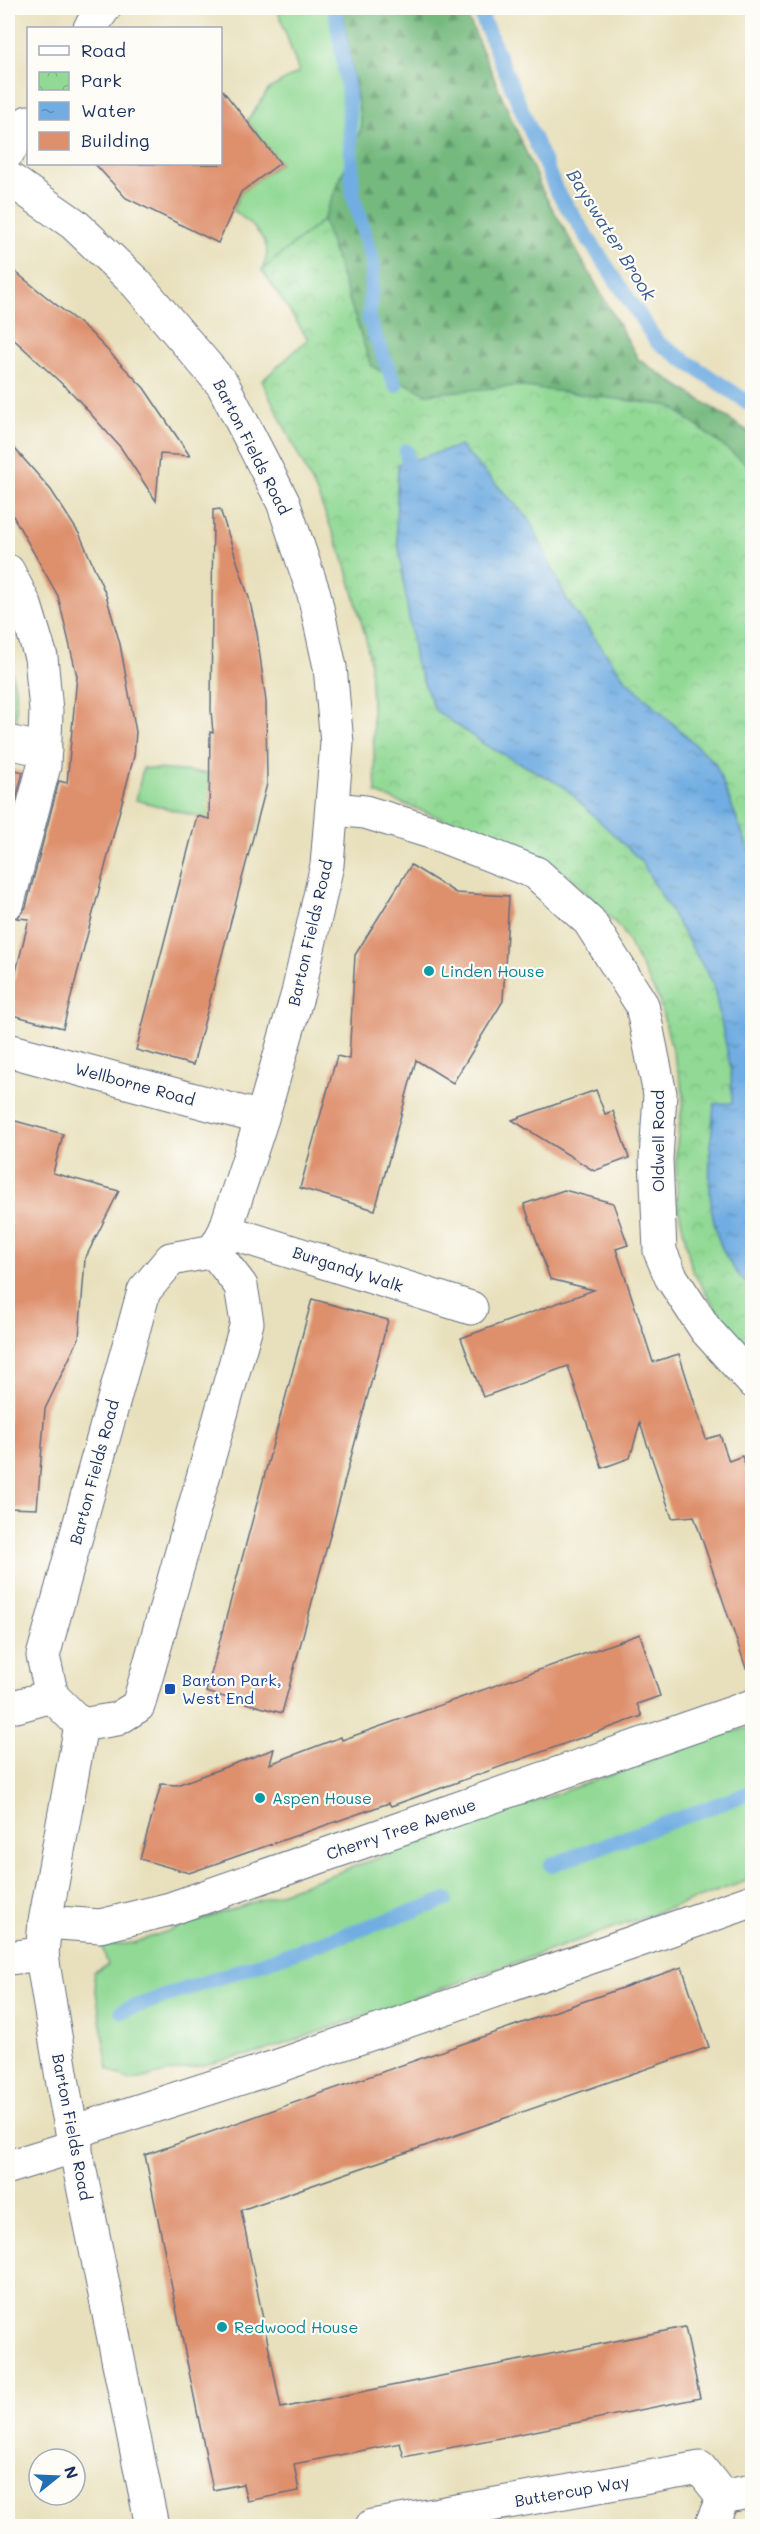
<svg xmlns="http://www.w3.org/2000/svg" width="760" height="2534" font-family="Mali,sans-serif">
<defs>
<pattern id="forest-firs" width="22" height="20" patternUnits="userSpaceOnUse" patternTransform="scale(1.5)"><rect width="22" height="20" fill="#74b97e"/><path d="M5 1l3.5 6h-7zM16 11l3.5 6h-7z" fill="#5e976a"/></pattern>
<pattern id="park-crowns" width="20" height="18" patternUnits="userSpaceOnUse" patternTransform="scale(1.5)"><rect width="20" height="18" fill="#91d994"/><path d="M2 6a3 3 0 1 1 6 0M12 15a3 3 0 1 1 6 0" fill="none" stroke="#7cbb82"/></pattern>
<pattern id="water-ripples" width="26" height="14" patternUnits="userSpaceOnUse" patternTransform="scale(1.5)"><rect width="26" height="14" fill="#71ade2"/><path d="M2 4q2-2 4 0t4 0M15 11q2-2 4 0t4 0" fill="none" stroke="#5c8dba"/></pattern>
</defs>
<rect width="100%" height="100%" fill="#fdfcf7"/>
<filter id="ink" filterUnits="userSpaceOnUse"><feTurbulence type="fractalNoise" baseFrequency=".0167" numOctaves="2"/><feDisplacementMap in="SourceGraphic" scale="12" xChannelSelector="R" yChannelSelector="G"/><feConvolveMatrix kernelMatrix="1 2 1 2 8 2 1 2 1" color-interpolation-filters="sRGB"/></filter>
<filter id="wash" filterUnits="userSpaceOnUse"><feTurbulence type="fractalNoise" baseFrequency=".008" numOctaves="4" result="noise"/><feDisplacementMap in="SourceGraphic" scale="24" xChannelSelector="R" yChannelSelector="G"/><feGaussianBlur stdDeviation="1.35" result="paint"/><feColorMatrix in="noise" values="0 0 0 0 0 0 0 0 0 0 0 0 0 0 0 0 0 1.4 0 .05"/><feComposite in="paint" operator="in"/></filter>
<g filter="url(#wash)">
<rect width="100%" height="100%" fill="#e8e0bc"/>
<g fill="#91d994" stroke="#568479" stroke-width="1.5">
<path d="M277 8H342L362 127 323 220 262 270C264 265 267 257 267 251 266 235 245 219 233 210L241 192 280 163 247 121 269 89 299 72Z"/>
<polygon points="143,768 267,778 255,832 136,800"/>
<polygon points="752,1727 752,1879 262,2052 130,2081 108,2069 93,1972 108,1965 102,1947 133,1943 266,1898 724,1734"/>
</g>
<polygon fill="url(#forest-firs)" stroke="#48746e" stroke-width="1.5" points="342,8 464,8 543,192 639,360 752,434 752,468 670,406 517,386 426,394 371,366 323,220 362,127"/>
<g fill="url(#park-crowns)" stroke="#568479" stroke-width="1.5">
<polygon points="323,220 371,366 426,394 517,386 670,406 752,468 752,1353 724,1322 692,1270 677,1202 676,1150 684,1094 659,1000 622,930 572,878 533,854 376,793 370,662 366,639 346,566 317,493 262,381 308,339 262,270"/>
<polygon points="8,652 16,694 16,726 8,724"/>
</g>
<path fill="url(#water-ripples)" stroke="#466ea0" stroke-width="1.5" d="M460 446 529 519 567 600 624 678 715 763 752 858V1288C698 1244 709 1166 714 1104L732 1103 731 1069 713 983 641 861 563 786 487 746 435 710 415 661 396 528 398 464Z"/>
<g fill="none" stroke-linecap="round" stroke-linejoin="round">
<g stroke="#71ade2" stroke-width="15">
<polyline points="335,8 348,90 353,195 373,264 369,321 395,385"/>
<polyline points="478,8 556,190 657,342 752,405"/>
<polyline points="406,451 408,461"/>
<polyline points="551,1865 752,1792"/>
<polyline points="122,2011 446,1900"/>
</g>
</g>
<g id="blocks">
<g fill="#de906d">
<polygon points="220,87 280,163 241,192 218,243 126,198 95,164 220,164"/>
<polygon points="8,266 89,331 115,358 144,388 190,456 160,454 156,501 121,448 73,394 8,334"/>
<polygon points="8,441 51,490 80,535 106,595 120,644 136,732 134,756 63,1028 8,1014 8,1004 29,919 17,918 26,907 59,781 67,783 77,676 58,596 8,507"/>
<polygon points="220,509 249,598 257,633 266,702 267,784 193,1065 136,1050 197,816 209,819 210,732 213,733 211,710 213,510"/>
<polygon points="8,768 23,772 8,831"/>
<polygon points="411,865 456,893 509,896 503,1001 453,1083 416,1060 375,1210 300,1188 337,1056 349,1059 355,955"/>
<polygon points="596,1090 605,1114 613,1111 629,1158 594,1171 512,1120"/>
<polygon points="8,1119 63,1134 53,1173 119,1191 85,1259 79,1338 45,1409 37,1509 8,1508"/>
<polygon points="564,1190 613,1203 628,1245 616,1249 653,1362 679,1354 706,1439 720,1435 729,1461 742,1456 753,1489 753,1667 746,1668 694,1516 672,1518 640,1423 630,1458 602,1468 568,1366 483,1397 461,1338 594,1290 550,1279 524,1204"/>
<polygon points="312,1299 388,1320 282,1713 206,1692"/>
<polygon points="640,1634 660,1696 637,1704 642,1716 391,1806 389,1803 189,1873 140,1859 161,1784 177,1785 274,1749 270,1764 341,1737 342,1740"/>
<polygon points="682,1967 709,2047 241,2210 281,2408 685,2327 700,2398 404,2457 400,2443 294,2464 299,2491 247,2501 243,2484 213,2490 145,2155"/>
</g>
</g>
</g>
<g filter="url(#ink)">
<use href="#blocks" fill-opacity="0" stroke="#636d7f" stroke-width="1.5"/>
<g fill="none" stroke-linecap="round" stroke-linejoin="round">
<defs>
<g id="minor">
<polyline points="90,28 104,8"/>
<polyline points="8,152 28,122"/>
<polyline points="8,571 25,605 41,657 46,711 44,766 8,902"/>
<polyline points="8,742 45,750"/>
<polyline points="333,809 365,812 434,833 536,873 589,921 642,1005 660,1094 656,1159 660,1251 671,1277 706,1330 752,1381"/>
<polyline points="8,1050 262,1118"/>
<polyline points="225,1231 471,1308"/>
<polyline points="8,1706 17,1706 52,1696"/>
<polyline points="45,1922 100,1926 170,1909 752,1706"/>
<polyline points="8,1958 42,1954"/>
<polyline points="73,2132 275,2067 752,1901"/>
<polyline points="8,2167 76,2146"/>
<polyline points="723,2497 752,2491"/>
<polyline points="372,2526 700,2468 723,2497 711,2526"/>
</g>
<g id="tertiary">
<polyline points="8,178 74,224 136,283 223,385 283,502 314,594 330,667 337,743 327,865 298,993 262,1118 225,1231 214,1251"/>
<polygon points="214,1251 241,1286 247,1323 138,1706 117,1719 81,1725 52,1696 43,1656 144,1291 171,1259"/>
<polyline points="81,1725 45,1922 42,1954 44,1969 66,2102 152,2526"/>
</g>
</defs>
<use href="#minor" stroke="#636d7f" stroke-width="35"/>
<use href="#tertiary" stroke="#636d7f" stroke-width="35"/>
<use href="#minor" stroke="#fff" stroke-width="33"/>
<use href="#tertiary" stroke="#fff" stroke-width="33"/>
</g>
</g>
<g fill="#0f9aa8" stroke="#fdfcf7" stroke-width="2">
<circle cx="429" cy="971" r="6"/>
<circle cx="260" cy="1798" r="6"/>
<circle cx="222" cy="2327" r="6"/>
</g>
<rect fill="#1a4fb4" stroke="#fdfcf7" stroke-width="2" x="164" y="1683" width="12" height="12" rx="3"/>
<g text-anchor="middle" stroke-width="4.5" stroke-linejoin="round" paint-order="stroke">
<g font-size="16" fill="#1b2f5e" stroke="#fdfcf7">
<text transform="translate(252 447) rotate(63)" y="6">Barton Fields Road</text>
<text transform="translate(310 933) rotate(-77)" y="6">Barton Fields Road</text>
<text transform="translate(135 1084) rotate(15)" y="6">Wellborne Road</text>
<text transform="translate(658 1141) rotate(-90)" y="6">Oldwell Road</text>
<text transform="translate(348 1269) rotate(18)" y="6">Burgandy Walk</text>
<text transform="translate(94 1472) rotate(-75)" y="6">Barton Fields Road</text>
<text transform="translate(401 1829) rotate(-19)" y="6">Cherry Tree Avenue</text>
<text transform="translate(72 2127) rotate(79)" y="6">Barton Fields Road</text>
<text transform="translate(572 2491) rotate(-10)" y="6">Buttercup Way</text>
</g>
<g font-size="16" fill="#0d838f" stroke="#fdfcf7" text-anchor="start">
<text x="441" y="977">Linden House</text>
<text x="272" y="1804">Aspen House</text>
<text x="234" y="2333">Redwood House</text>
</g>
<g font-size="16" fill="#164399" stroke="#fdfcf7" text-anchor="start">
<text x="182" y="1686">Barton Park,<tspan x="182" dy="18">West End</tspan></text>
</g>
<g font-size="18" font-style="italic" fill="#395b8c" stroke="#fdfcf7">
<text transform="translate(611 235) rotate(58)" y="6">Bayswater Brook</text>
</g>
</g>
<rect width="760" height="2534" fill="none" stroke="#fdfcf7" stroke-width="30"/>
<rect x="27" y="27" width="195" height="138" fill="#fdfcf7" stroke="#a3aaba" stroke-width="1.5"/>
<rect x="39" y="46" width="30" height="9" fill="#ffffff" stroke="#a3aaba" stroke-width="1.5"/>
<text x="81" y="57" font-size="18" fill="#1b2f5e">Road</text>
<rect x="39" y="72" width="30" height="18" fill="url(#park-crowns)" stroke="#a3aaba" stroke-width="1.5"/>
<text x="81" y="87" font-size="18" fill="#1b2f5e">Park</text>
<rect x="39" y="102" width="30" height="18" fill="url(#water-ripples)" stroke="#a3aaba" stroke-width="1.5"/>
<text x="81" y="117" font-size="18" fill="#1b2f5e">Water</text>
<rect x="39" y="132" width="30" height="18" fill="#de906d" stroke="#a3aaba" stroke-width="1.5"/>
<text x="81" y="147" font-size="18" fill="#1b2f5e">Building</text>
<g transform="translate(57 2477) rotate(72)"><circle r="28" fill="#fdfcf7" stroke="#a3aaba" stroke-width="1.5"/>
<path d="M0-4.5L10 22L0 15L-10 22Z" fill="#1f6fb2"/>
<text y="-9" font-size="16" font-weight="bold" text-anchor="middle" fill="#1b2f5e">N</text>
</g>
</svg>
